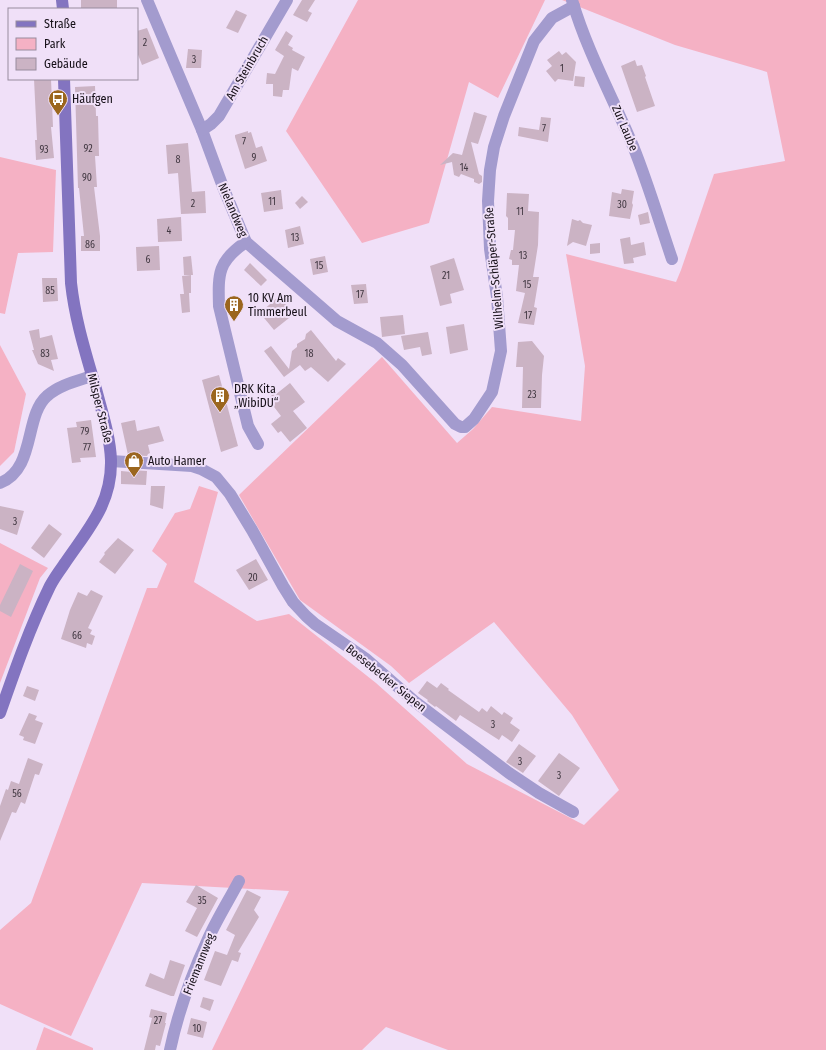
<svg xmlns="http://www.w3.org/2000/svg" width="826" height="1050" font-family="'Fira Sans Condensed',sans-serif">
<rect width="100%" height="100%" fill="#f0e0f8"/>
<g fill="#f5b1c4">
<polygon points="358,0 545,0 498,98 469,82 429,223 362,243 286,131"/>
<polygon points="562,0 826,0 826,1050 448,1050 386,1027 362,1050 212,1050 289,891 142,883 71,1036 0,1004 0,930 31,903 147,588 157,588 167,564 152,551 175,513 190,509 199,486 218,492 194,582 257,621 289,614 376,683 467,764 584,825 619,790 572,715 494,622 409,683 391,666 300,600 239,495 382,357 457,443 473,429 492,407 581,421 585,366 566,254 676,282 681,270 714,174 785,161 767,72 675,45"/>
<polygon points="0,157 56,170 53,252 18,253 5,314 0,313"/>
<polygon points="0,345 26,394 14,452 0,466"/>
<polygon points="0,543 48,568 40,578 0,683"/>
<polygon points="44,1027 93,1048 93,1050 36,1050"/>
</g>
<g fill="#cbb3c4">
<rect x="81" y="0" width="36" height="9"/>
<polygon points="302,0 315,0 308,11 312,13 307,22 293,15"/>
<polygon points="236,10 247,15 238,33 226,28"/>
<polygon points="147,28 159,58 142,65 137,52 137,31"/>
<polygon points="286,31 293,36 288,45 293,48 292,50 305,57 298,71 292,68 289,90 283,90 282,97 273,96 273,84 266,84 267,73 275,74 284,56 275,50"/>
<polygon points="188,49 202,50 201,68 186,68"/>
<polygon points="559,51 562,55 566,52 576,62 573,81 558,79 555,82 546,71 552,66 547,60"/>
<polygon points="635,60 637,66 642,65 646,76 645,77 655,106 637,112 621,66"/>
<polygon points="575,76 585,77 584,87 574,86"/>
<polygon points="34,79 51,79 53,127 51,127 54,158 36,160 35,140 37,140"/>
<polygon points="95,86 96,116 98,116 99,156 95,156 97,187 94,187 100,236 100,251 81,251 81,236 84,236 79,188 78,188 75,87"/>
<polygon points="474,112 487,116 478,144 471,142 479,174 482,176 482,182 479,184 474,182 474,179 461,174 459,177 454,175 452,162 440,165 453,153 462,155"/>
<polygon points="541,117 551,118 548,142 518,136 519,127 539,130"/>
<polygon points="248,131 248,133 251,132 256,148 262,146 267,161 245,169 235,137 235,135"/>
<polygon points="188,143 192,192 205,191 206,213 181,214 178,173 168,174 166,145"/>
<polygon points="622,189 634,191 632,203 633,205 630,219 609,216 612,192 621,194"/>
<polygon points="281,190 283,209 264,212 261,193"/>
<polygon points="507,193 529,194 528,211 539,212 538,245 533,277 539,277 534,307 537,308 534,325 518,323 525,293 516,291 519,265 512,265 512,260 509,259 511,250 513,250 515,230 508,230 508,218 506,216"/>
<polygon points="302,196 308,202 300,209 295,203"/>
<polygon points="648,212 650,223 640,225 638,215"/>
<polygon points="181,217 182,241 158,242 157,219"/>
<polygon points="572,219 578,221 580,220 583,223 592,225 586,246 573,242 567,246"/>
<polygon points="300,226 304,244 288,248 285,230"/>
<polygon points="630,237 631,245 644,242 646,255 633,258 634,263 624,264 620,239"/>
<polygon points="600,243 600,253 590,254 590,244"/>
<polygon points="159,246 160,270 137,271 136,247"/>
<polygon points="191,256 193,275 184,275 183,257"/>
<polygon points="325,256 328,272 313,275 310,259"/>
<polygon points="454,258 464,290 450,294 452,303 440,306 430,266"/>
<polygon points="250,263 267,280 261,286 244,270"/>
<polygon points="191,275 191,293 189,293 190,312 182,313 180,294 184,294 182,276"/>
<polygon points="42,278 57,278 58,301 43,302"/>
<polygon points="366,284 368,303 354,304 351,285"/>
<polygon points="279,296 294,314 274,330 260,313"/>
<polygon points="403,315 405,334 382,337 380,317"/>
<polygon points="464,324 468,350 450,354 446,327"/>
<polygon points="39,329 40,338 52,335 58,359 51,360 54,371 38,364 32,350 34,350 29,331"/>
<polygon points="311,330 336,361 338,358 346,364 328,382 311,367 305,371 300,365 284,377 264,351 271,346 289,369 292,351 297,347 297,344 305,339 306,334"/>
<polygon points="428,332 432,354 422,356 420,347 404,350 401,336"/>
<polygon points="532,341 544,356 542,375 541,408 522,408 523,367 516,367 518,342"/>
<polygon points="219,375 238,446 221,452 202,380"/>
<polygon points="290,383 305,402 293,411 307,428 290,442 281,431 278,433 271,424 281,416 268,399 274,393 275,395"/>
<polygon points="91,420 96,457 80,458 81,462 72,463 67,428 77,427 76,422"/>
<polygon points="135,420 137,431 159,426 164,441 148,445 150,453 148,454 147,456 128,455 121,423"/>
<polygon points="131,470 147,471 146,485 121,484 121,471 132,472"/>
<polygon points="151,486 165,486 163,509 150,505"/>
<polygon points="0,506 24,511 17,535 0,529"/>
<polygon points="49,524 62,534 44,558 31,548"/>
<polygon points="118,538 134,550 115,574 99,562 105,554 104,553"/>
<polygon points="256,559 268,580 249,590 236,570"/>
<polygon points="20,564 33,571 11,617 0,611 0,605"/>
<polygon points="91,590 103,596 88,628 92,630 90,634 95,636 92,645 87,643 86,648 61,639 70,610 78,592 87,596"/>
<polygon points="427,681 437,688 441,683 449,689 448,690 479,712 482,708 487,712 491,706 502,715 504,712 513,718 510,723 520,730 512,742 502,735 499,740 460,715 456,721 436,706 435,707 427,701 428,700 418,693"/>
<polygon points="27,686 39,690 35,701 23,696"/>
<polygon points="29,713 37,716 35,720 43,723 35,744 23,740 24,737 19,735"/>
<polygon points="519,744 536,756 523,773 506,762"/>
<polygon points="559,753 580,768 559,796 538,781"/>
<polygon points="28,758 43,764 39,775 35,774 25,804 21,802 16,813 12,812 0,841 0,806 6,789 8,790 11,781 19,784"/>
<polygon points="196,885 218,898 197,937 185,931 197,908 186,902"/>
<polygon points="247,890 261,897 254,910 259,917 238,952 241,953 238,962 232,960 221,986 204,980 215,951 227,955 235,935 226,930"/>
<polygon points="170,960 185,965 174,996 171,996 145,986 150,973 164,979"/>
<polygon points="203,997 214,1000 210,1011 200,1007"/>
<polygon points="151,1009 167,1013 165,1023 166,1023 160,1046 156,1045 155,1050 144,1050 152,1018 149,1017"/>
<polygon points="191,1018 207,1022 203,1038 187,1034"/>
</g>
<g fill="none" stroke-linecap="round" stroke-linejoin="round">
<g stroke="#a39bce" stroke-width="12">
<polyline points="147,0 202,130 223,187 246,242 337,321 377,343 402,365 455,424 461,427 465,427 474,419 492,392 501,351 497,297 490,249 488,201 490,170 494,147 504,116 534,41 552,18 574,6"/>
<path d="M572 0C587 51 613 98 633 146 648 183 659 221 672 259"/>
<polyline points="202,130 211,124 219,116 287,0"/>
<path d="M246 242C218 261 218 273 219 306L248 426 258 444"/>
<polyline points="111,461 192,466 201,469 216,477 230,494 252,530 283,586 293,602 306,616 315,624 366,659 414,701 509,773 539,793 573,812"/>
<path d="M0 483C36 469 24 416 47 396 59 385 77 381 92 376"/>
<path d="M170 1050C178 1012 192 974 208 939 217 919 229 900 239 881"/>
</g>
<g stroke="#8374c0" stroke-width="12">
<polyline points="62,0 63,9"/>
<path d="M0 713C15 670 30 627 50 586 54 578 60 570 65 563 88 529 112 504 111 460 110 436 102 412 96 389 86 354 75 320 71 283L64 79"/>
</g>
</g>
<defs>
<symbol id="bus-pin" viewBox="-11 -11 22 30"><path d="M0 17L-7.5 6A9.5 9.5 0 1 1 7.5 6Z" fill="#9b661e" stroke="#f0e0f8"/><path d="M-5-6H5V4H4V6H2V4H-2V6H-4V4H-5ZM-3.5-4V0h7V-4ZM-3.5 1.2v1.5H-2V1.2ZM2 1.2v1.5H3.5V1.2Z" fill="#fff"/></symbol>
<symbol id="building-pin" viewBox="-11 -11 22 30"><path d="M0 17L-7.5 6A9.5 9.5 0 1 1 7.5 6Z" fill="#9b661e" stroke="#f0e0f8"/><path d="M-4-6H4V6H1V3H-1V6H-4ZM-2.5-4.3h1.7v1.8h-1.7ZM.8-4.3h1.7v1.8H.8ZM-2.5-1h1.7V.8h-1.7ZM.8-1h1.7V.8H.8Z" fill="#fff"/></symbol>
<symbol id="shop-pin" viewBox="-11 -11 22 30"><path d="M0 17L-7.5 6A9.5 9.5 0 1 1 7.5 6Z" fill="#9b661e" stroke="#f0e0f8"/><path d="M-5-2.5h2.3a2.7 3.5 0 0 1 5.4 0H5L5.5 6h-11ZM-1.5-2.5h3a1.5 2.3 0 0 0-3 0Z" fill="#fff"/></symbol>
</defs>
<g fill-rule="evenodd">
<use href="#bus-pin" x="47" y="88" width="22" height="30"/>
<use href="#building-pin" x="223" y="294" width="22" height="30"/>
<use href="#building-pin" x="209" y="385" width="22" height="30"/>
<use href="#shop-pin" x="123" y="450" width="22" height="30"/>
</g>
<g text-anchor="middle" stroke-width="4" stroke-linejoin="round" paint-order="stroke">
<g font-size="10" fill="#423842">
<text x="145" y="46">2</text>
<text x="194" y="63">3</text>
<text x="562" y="72">1</text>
<text x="544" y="132">7</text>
<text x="244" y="145">7</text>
<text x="88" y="152">92</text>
<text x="44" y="153">93</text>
<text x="254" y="161">9</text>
<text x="178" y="163">8</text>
<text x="464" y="171">14</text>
<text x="87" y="181">90</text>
<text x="272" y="205">11</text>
<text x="193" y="207">2</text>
<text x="622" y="208">30</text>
<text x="520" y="215">11</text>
<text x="169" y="234">4</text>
<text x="295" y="241">13</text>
<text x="90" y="248">86</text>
<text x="523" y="259">13</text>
<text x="148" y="263">6</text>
<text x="319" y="269">15</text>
<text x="446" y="279">21</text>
<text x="527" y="288">15</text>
<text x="50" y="294">85</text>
<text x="360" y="298">17</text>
<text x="528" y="319">17</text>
<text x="45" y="357">83</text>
<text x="309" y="357">18</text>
<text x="532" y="398">23</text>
<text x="85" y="435">79</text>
<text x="87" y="451">77</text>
<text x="15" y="525">3</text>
<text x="253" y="581">20</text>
<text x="77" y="639">66</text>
<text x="493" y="728">3</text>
<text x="520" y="765">3</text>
<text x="559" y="779">3</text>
<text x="17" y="797">56</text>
<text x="202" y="904">35</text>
<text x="158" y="1024">27</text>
<text x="197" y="1032">10</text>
</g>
<g font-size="12" fill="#150f17" stroke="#f0e0f8">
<text transform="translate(247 68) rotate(-60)" y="4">Am Steinbruch</text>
<text transform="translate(625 128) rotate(67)" y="4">Zur Laube</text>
<text transform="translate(233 210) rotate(67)" y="4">Nielandweg</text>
<text transform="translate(494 268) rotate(-95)" y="4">Wilhelm-Schläper-Straße</text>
<text transform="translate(100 408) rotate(76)" y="4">Milsper Straße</text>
<text transform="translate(386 678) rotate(39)" y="4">Boesebecker Siepen</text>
<text transform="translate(199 964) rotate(-68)" y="4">Friemannweg</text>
</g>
<g font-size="12" fill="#150f17" stroke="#f0e0f8" text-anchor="start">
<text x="72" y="103">Häufgen</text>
<text x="248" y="302">10 KV Am<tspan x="248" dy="14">Timmerbeul</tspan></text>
<text x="234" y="393">DRK Kita<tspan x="234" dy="14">„WibiDU“</tspan></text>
<text x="148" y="465">Auto Hamer</text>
</g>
</g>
<rect x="8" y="8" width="130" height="72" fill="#f0e0f8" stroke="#988c9e"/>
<rect x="16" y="21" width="20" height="6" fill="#8374c0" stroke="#988c9e"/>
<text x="44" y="28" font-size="12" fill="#150f17">Straße</text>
<rect x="16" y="38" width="20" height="12" fill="#f5b1c4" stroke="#988c9e"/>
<text x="44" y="48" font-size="12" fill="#150f17">Park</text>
<rect x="16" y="58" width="20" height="12" fill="#cbb3c4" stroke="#988c9e"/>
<text x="44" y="68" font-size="12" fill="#150f17">Gebäude</text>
</svg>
